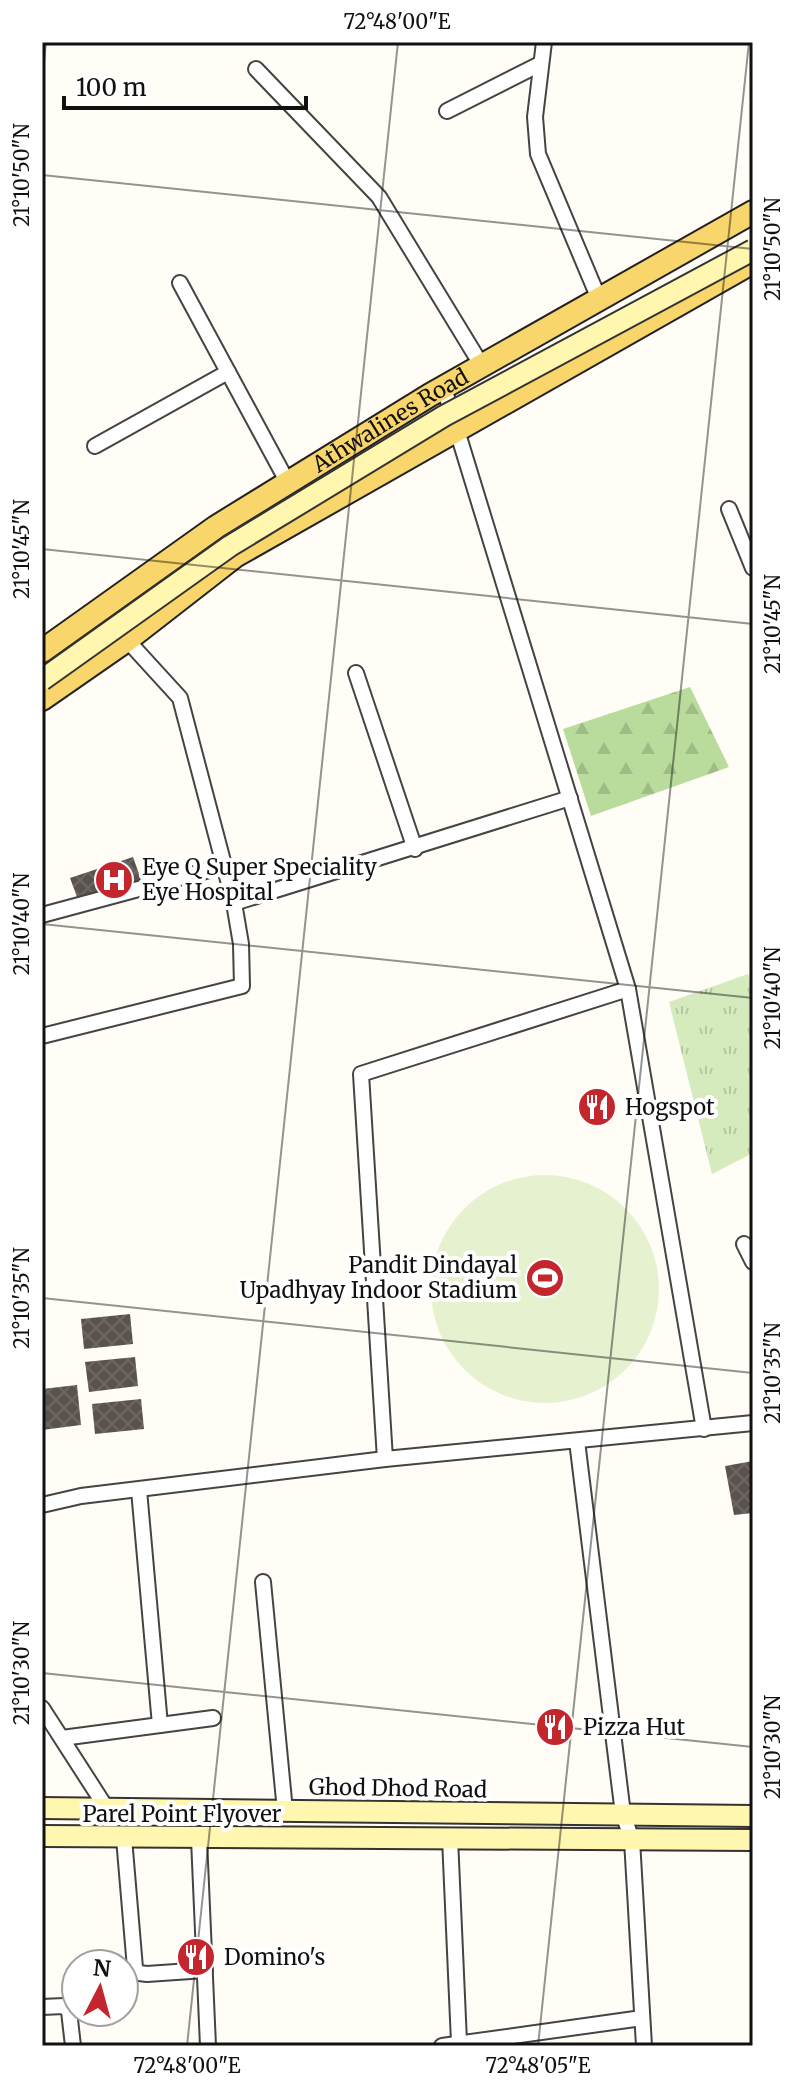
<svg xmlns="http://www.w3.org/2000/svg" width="795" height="2088" font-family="Merriweather,serif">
<defs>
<pattern id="forest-firs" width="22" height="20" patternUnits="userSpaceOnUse" patternTransform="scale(2)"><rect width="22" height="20" fill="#b9dc9c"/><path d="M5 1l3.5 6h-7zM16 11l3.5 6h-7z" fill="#9ebc85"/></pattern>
<pattern id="park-tufts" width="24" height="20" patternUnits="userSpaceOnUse" patternTransform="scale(2)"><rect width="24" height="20" fill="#d5ebbd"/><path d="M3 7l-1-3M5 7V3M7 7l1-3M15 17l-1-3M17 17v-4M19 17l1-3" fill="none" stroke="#b6c8a1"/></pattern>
<pattern id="building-cross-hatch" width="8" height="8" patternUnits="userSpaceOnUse" patternTransform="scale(2)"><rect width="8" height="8" fill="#5a524d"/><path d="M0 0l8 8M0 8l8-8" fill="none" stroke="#6d6662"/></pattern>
</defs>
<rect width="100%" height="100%" fill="#fffdf5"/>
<polygon fill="url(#forest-firs)" points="690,687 729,767 591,816 563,729"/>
<polygon fill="url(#park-tufts)" points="748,974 753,988 753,1153 712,1174 669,1002"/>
<circle fill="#e6f2cf" cx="545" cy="1289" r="114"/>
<g fill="url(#building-cross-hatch)">
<polygon points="133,857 144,888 80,905 70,878"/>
<polygon points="130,1314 133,1344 84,1349 81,1319"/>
<polygon points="135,1357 138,1386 89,1392 85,1362"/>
<polygon points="77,1385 81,1425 42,1430 42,1389"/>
<polygon points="141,1399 144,1429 95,1434 92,1404"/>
<polygon points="753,1461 753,1513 734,1515 725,1466"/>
</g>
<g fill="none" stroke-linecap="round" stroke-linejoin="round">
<defs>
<g id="street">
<polyline points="544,42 535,117 538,154 599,299"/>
<polyline points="256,69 379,197 482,366"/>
<polyline points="447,111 540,64"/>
<polyline points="180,283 288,483"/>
<polyline points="444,388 628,989 704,1429"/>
<polyline points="95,446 228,372"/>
<polyline points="729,509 753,568"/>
<polyline points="356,673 415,849"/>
<polyline points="234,903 570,798"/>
<polyline points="42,915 224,866"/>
<polyline points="42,1036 242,986 241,944 234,903 180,698 127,640"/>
<polyline points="744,1244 753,1262"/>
<polyline points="577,1441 623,1814 632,1840 644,2046"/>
<polyline points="385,1459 361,1074 628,989"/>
<polyline points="139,1490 160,1725"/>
<polyline points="42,1505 81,1496 385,1459 753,1423"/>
<polyline points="263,1582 285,1811"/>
<polyline points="42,1708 107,1809"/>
<polyline points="62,1738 213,1718"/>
<polyline points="124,1838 135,1968 139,1973 147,1974 205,1970"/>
<polyline points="450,1838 459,2042"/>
<polyline points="199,1839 208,2046"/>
<polyline points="42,2007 64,2006 69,2011 73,2046"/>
<polyline points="442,2046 642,2018"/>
</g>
<g id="secondary">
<polyline points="42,1808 753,1816"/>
<polyline points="42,1836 753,1840"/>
</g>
<g id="primary">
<path id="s1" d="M42 651 216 527 430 395 753 212"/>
<polyline points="42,699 127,640 235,556 753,262"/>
</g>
</defs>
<use href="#street" stroke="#444" stroke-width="18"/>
<use href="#secondary" stroke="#333" stroke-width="24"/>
<use href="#primary" stroke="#222" stroke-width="26"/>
<use href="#street" stroke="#fff" stroke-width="14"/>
<use href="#secondary" stroke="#fff6b0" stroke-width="20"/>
<use href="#primary" stroke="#f9d66b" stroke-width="22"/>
<defs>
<polyline id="secondary-bridge" points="42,680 230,546 444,416 753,250"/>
</defs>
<use href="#secondary-bridge" stroke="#333" stroke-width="24" stroke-linecap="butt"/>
<use href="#secondary-bridge" stroke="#fff6b0" stroke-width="20"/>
</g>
<path fill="none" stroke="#111" stroke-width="2" stroke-opacity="0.45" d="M42 83 46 42M42 175 753 249M42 549 753 624M42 924 753 998M42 1298 753 1373M42 1673 753 1747M187 2046 398 42M538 2046 749 42"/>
<defs>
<symbol id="hospital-disc" viewBox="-11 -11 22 22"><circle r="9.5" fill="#c4262e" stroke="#fff"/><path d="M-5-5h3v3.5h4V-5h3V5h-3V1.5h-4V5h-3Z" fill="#fff"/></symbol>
<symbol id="restaurant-disc" viewBox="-11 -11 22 22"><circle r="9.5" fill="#c4262e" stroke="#fff"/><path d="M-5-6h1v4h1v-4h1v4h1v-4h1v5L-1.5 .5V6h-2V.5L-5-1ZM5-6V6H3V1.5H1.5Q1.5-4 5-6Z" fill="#fff"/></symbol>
<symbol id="stadium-disc" viewBox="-11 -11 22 22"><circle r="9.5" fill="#c4262e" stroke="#fff"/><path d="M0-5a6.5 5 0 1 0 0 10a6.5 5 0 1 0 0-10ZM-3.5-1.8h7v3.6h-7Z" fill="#fff"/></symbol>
</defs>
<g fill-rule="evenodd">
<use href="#hospital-disc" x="92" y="858" width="44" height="44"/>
<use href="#restaurant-disc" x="575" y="1085" width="44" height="44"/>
<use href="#stadium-disc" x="523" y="1256" width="44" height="44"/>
<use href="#restaurant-disc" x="533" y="1705" width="44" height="44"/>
<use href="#restaurant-disc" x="174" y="1935" width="44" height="44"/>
</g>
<g text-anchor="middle" stroke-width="8" stroke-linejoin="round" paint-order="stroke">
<g font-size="22" fill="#111" stroke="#fff">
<text dy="8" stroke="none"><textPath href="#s1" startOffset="418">Athwalines Road</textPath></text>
<text transform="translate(398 1788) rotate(1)" y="8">Ghod Dhod Road</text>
<text x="182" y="1822">Parel Point Flyover</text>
</g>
<g font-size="22" fill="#111" stroke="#fff" text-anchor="start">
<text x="142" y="875">Eye Q Super Speciality<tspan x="142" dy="25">Eye Hospital</tspan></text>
<text x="625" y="1115">Hogspot</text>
<text x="517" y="1273" text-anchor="end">Pandit Dindayal<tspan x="517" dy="25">Upadhyay Indoor Stadium</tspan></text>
<text x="583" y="1735">Pizza Hut</text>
<text x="224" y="1965">Domino's</text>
</g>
</g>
<rect width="795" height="2088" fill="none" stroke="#ffffff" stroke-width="88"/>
<g transform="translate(100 1988) rotate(6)"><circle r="38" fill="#ffffff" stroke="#a0a0a0" stroke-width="2"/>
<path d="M0-6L14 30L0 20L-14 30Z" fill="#c4262e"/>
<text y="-12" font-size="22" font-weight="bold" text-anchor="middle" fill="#111111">N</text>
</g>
<path d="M64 96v12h242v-12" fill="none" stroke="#111111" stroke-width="4"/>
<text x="76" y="96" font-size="24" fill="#111111" stroke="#ffffff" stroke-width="6" paint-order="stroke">100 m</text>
<rect x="44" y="44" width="707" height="2000" fill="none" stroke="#111" stroke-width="3"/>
<g font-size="20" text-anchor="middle" fill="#111">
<text x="397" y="29">72°48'00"E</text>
<text transform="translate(22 175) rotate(-90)" y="7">21°10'50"N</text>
<text transform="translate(773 249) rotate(-90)" y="7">21°10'50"N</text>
<text transform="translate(22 549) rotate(-90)" y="7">21°10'45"N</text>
<text transform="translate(773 624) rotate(-90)" y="7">21°10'45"N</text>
<text transform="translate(22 924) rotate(-90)" y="7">21°10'40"N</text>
<text transform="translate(773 998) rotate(-90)" y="7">21°10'40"N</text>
<text transform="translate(22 1298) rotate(-90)" y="7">21°10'35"N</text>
<text transform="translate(773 1373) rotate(-90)" y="7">21°10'35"N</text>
<text transform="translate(22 1673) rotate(-90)" y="7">21°10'30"N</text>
<text transform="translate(773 1747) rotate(-90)" y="7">21°10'30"N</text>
<text x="187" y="2073">72°48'00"E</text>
<text x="538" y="2073">72°48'05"E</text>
</g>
</svg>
